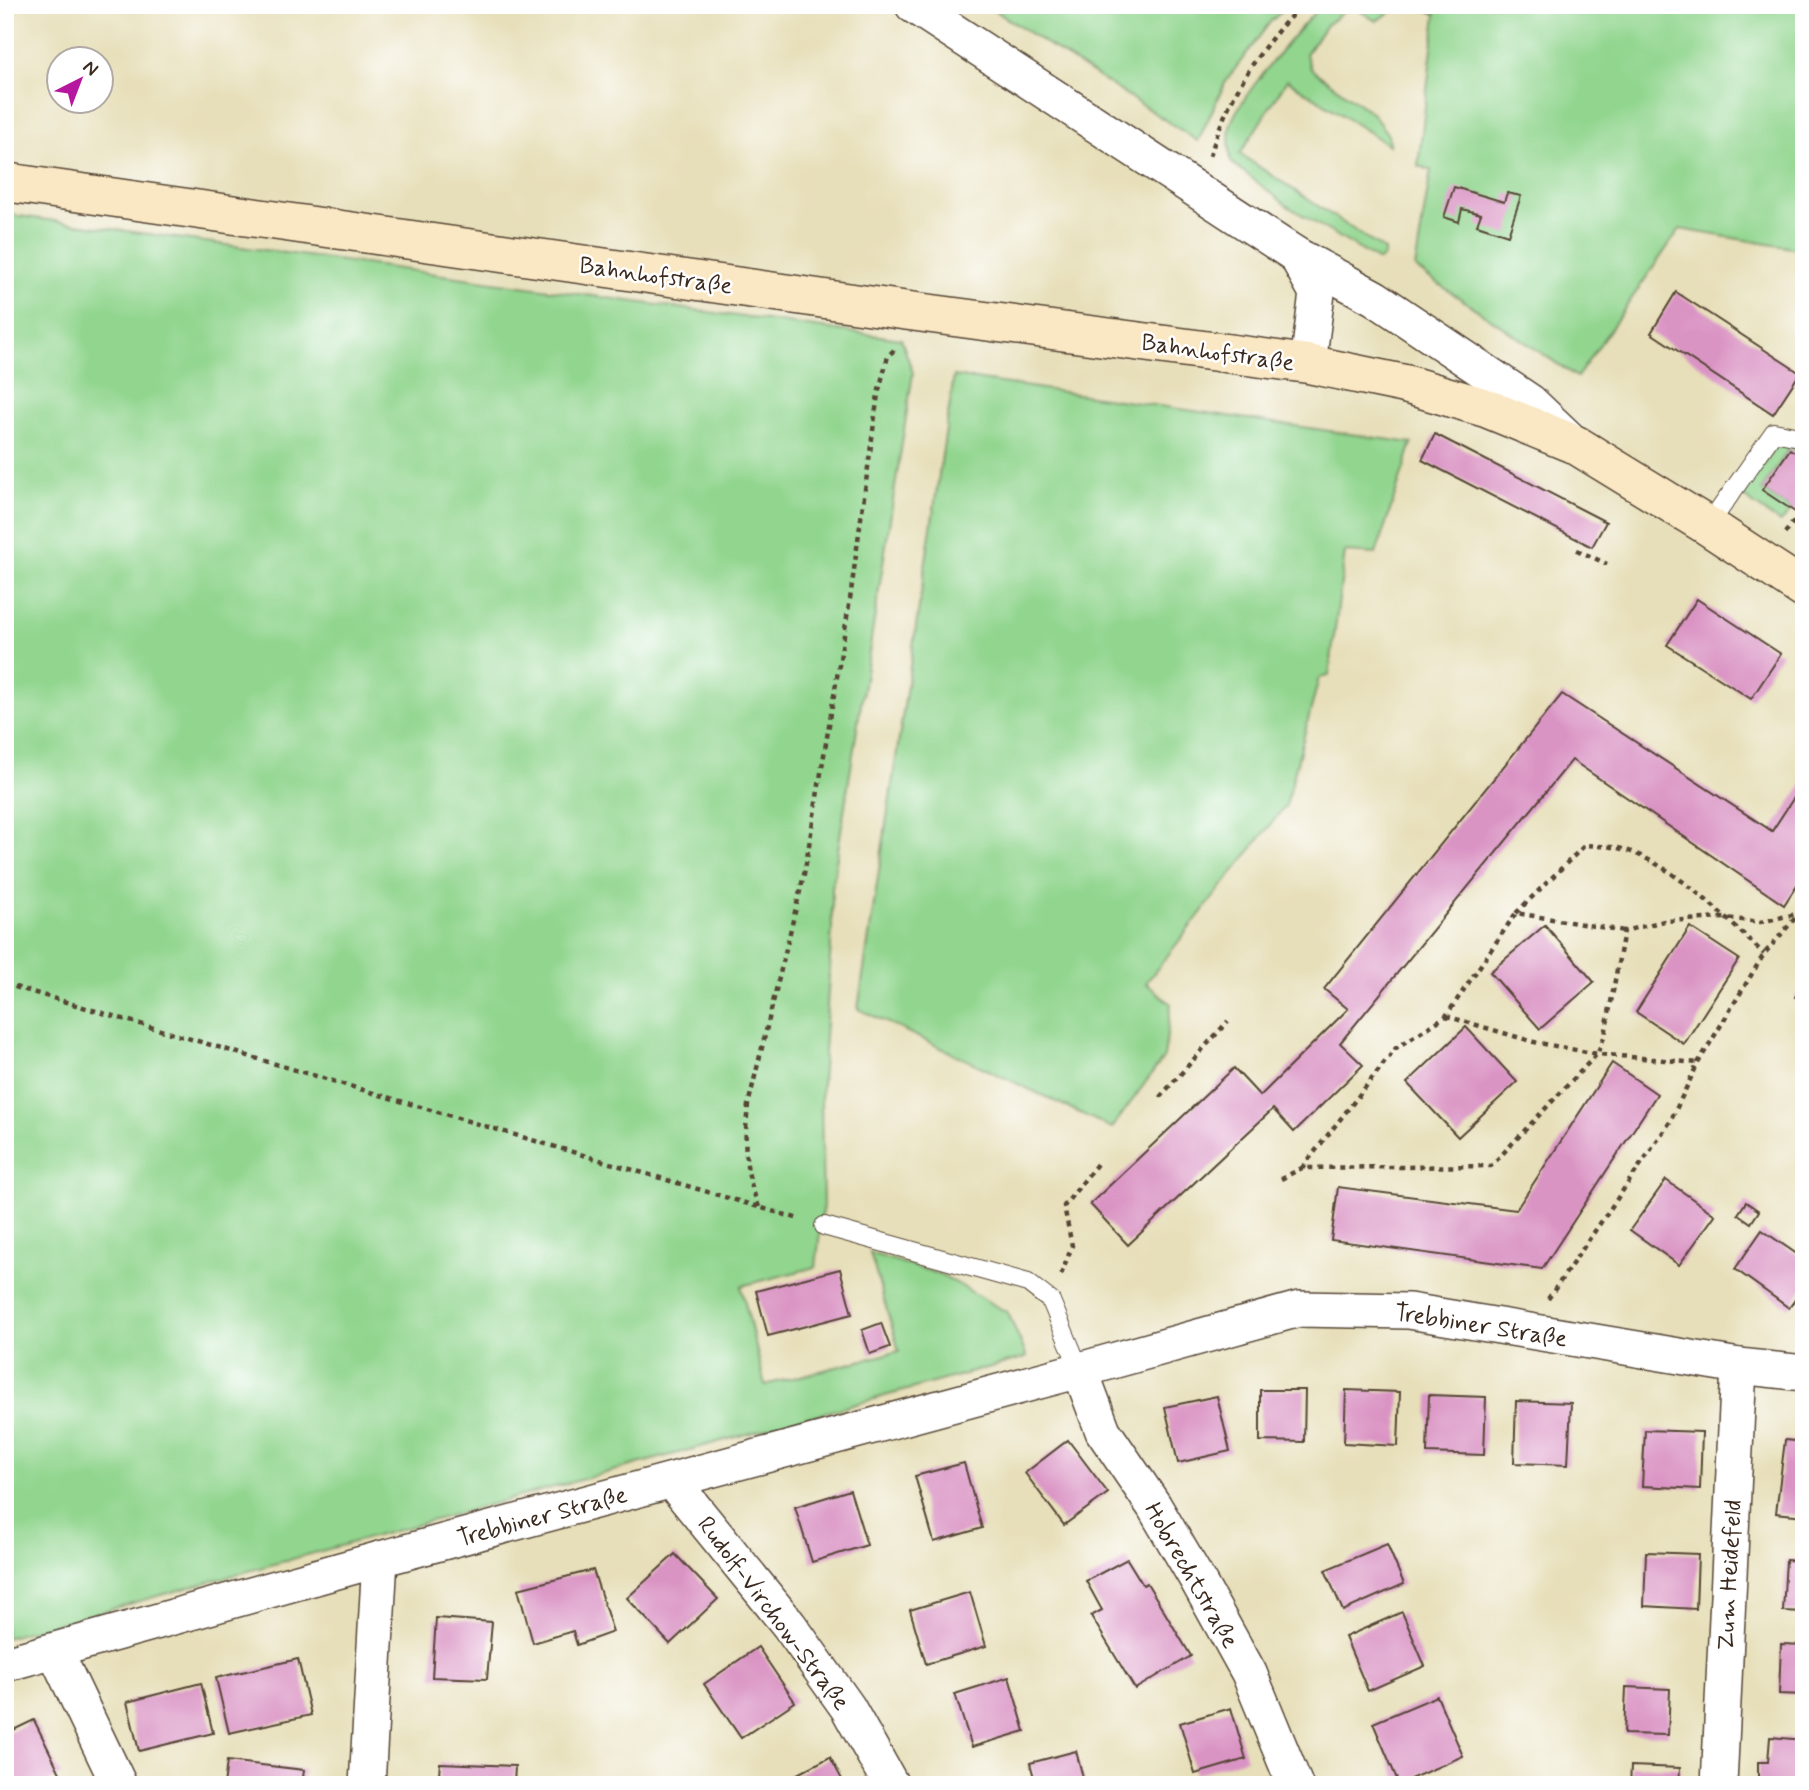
<svg xmlns="http://www.w3.org/2000/svg" width="1809" height="1790" font-family="Mynerve,sans-serif">
<rect width="100%" height="100%" fill="#fff"/>
<filter id="ink" filterUnits="userSpaceOnUse"><feTurbulence type="fractalNoise" baseFrequency=".0143" numOctaves="2"/><feDisplacementMap in="SourceGraphic" scale="14" xChannelSelector="R" yChannelSelector="G"/><feConvolveMatrix kernelMatrix="1 2 1 2 8 2 1 2 1" color-interpolation-filters="sRGB"/></filter>
<filter id="wash" filterUnits="userSpaceOnUse"><feTurbulence type="fractalNoise" baseFrequency=".00686" numOctaves="4" result="noise"/><feDisplacementMap in="SourceGraphic" scale="28" xChannelSelector="R" yChannelSelector="G"/><feGaussianBlur stdDeviation="1.57" result="paint"/><feColorMatrix in="noise" values="0 0 0 0 0 0 0 0 0 0 0 0 0 0 0 0 0 1.4 0 .05"/><feComposite in="paint" operator="in"/></filter>
<g filter="url(#wash)">
<rect width="100%" height="100%" fill="#e7dfb9"/>
<g fill="#91d58e" stroke="#668056" stroke-width="2">
<polygon points="986,5 1289,5 1271,21 1226,81 1198,141"/>
<path d="M1322 5H1402L1376 21 1352 6 1326 25 1306 54 1311 69 1372 113 1388 135 1389 145 1287 80 1240 154 1384 250V256L1379 261 1289 207 1231 162C1230 151 1228 139 1230 128 1233 104 1302 25 1322 5Z"/>
<polygon points="1407,5 1804,5 1804,250 1680,229 1577,377 1415,268 1431,170 1418,166 1436,14"/>
<polygon points="5,214 901,339 913,373 832,888 832,928 821,1099 823,1205 816,1267 741,1286 765,1385 899,1351 870,1253 942,1275 1008,1313 1027,1357 5,1638"/>
<polygon points="954,376 1412,443 1376,554 1345,552 1329,676 1319,678 1286,805 1146,983 1171,1004 1164,1057 1112,1128 858,1009"/>
<polygon points="1779,441 1804,441 1804,458 1789,449 1762,490 1791,510 1781,523 1742,496"/>
</g>
<g id="blocks">
<g fill="#da94c4">
<polygon points="1454,187 1504,202 1507,193 1521,196 1508,235 1477,225 1481,214 1462,209 1459,222 1444,217"/>
<polygon points="1676,292 1800,373 1773,414 1651,333"/>
<polygon points="1435,434 1606,522 1592,547 1422,460"/>
<polygon points="1790,449 1804,458 1804,518 1762,490"/>
<polygon points="1697,599 1781,654 1751,699 1667,645"/>
<polygon points="1562,694 1772,831 1804,782 1804,874 1784,905 1572,760 1340,1043 1363,1065 1294,1132 1273,1109 1128,1245 1090,1204 1234,1068 1260,1096 1348,1009 1324,989"/>
<polygon points="1545,925 1594,982 1540,1029 1490,972"/>
<polygon points="1690,927 1739,959 1684,1044 1636,1012"/>
<polygon points="1804,984 1804,1002 1795,997"/>
<polygon points="1466,1027 1517,1082 1458,1137 1407,1083"/>
<polygon points="1612,1063 1657,1094 1542,1269 1331,1240 1338,1187 1516,1210"/>
<polygon points="1666,1180 1715,1215 1679,1265 1630,1230"/>
<polygon points="1746,1202 1759,1211 1751,1223 1738,1214"/>
<polygon points="1762,1230 1804,1259 1804,1287 1789,1308 1735,1269"/>
<polygon points="840,1269 852,1314 768,1336 756,1291"/>
<polygon points="881,1323 890,1347 870,1354 862,1330"/>
<polygon points="1260,1390 1305,1390 1304,1442 1260,1441"/>
<polygon points="1346,1390 1400,1392 1398,1446 1344,1443"/>
<polygon points="1429,1395 1486,1397 1484,1455 1427,1453"/>
<polygon points="1217,1396 1230,1451 1178,1463 1165,1407"/>
<polygon points="1516,1401 1571,1403 1568,1465 1514,1463"/>
<polygon points="1645,1430 1702,1432 1700,1489 1642,1486"/>
<polygon points="1068,1440 1108,1493 1064,1525 1025,1473"/>
<polygon points="1785,1440 1804,1442 1804,1516 1776,1513"/>
<polygon points="964,1463 982,1528 934,1542 915,1476"/>
<polygon points="850,1490 867,1545 812,1562 795,1507"/>
<polygon points="1387,1544 1404,1584 1343,1611 1325,1570"/>
<polygon points="1646,1552 1698,1554 1696,1609 1644,1606"/>
<polygon points="675,1554 718,1599 670,1644 627,1598"/>
<polygon points="1127,1559 1143,1585 1147,1583 1191,1656 1135,1689 1091,1616 1102,1610 1086,1581"/>
<polygon points="1786,1560 1804,1561 1804,1612 1783,1611"/>
<polygon points="593,1570 613,1632 577,1645 573,1631 533,1643 518,1589"/>
<polygon points="970,1592 986,1646 926,1664 910,1610"/>
<polygon points="1402,1612 1425,1666 1368,1691 1345,1637"/>
<polygon points="436,1618 492,1622 487,1679 432,1677"/>
<polygon points="1781,1644 1804,1645 1804,1695 1779,1694"/>
<polygon points="758,1647 795,1702 741,1738 704,1684"/>
<polygon points="298,1659 311,1715 229,1733 216,1678"/>
<polygon points="1009,1677 1025,1731 972,1747 955,1694"/>
<polygon points="201,1683 213,1733 139,1751 127,1702"/>
<polygon points="1626,1687 1670,1689 1668,1735 1624,1734"/>
<polygon points="1437,1696 1463,1756 1399,1784 1373,1723"/>
<polygon points="1231,1708 1246,1759 1195,1774 1180,1723"/>
<polygon points="34,1720 61,1775 43,1785 9,1785 5,1778 5,1734"/>
<polygon points="1770,1737 1804,1740 1804,1785 1768,1785 1758,1782 1758,1762 1768,1762"/>
<polygon points="1076,1751 1085,1785 1036,1785 1030,1763"/>
<polygon points="830,1757 845,1785 776,1785"/>
<polygon points="227,1761 304,1770 302,1785 224,1785"/>
<polygon points="440,1763 515,1766 514,1785 438,1785"/>
<polygon points="1631,1766 1680,1768 1679,1785 1630,1785"/>
</g>
</g>
</g>
<g filter="url(#ink)">
<use href="#blocks" fill-opacity="0" stroke="#554535" stroke-width="2"/>
<g fill="none" stroke-linecap="round" stroke-linejoin="round">
<defs>
<g id="lane">
<polyline points="1708,526 1774,432 1804,438"/>
<polyline points="824,1226 1028,1283 1051,1301 1080,1370"/>
</g>
<g id="street">
<polyline points="913,5 1296,255 1375,298 1530,402 1569,439"/>
<polyline points="1296,255 1317,293 1308,364"/>
<polyline points="1080,1370 1103,1431 1154,1506 1198,1581 1249,1673 1295,1785"/>
<polyline points="672,1481 789,1625 848,1708 891,1785"/>
<polyline points="55,1651 119,1785"/>
<polyline points="5,1664 380,1559 1080,1370 1299,1309 1409,1311 1739,1366 1804,1373"/>
<polyline points="367,1785 380,1559"/>
<polyline points="1719,1785 1739,1366"/>
</g>
<polyline id="secondary" points="5,182 902,310 1308,364 1405,384 1486,408 1576,445 1708,526 1804,589"/>
</defs>
<use href="#lane" stroke="#554535" stroke-width="20"/>
<use href="#street" stroke="#554535" stroke-width="38"/>
<use href="#secondary" stroke="#554535" stroke-width="41"/>
<g stroke="#554535" stroke-width="4.5" stroke-dasharray="5 5" stroke-linecap="butt">
<path d="M1210 156C1227 98 1259 47 1302 5"/>
<polyline points="1785,533 1799,515"/>
<polyline points="1577,550 1607,564"/>
<path d="M1516 913 1585 845C1596 846 1608 846 1618 848 1670 860 1726 918 1764 954"/>
<polyline points="5,984 799,1219"/>
<polyline points="1446,1016 1534,1042 1597,1054 1698,1063"/>
<polyline points="1160,1097 1228,1021"/>
<polyline points="1302,1168 1396,1048 1446,1016 1516,913 1624,931"/>
<polyline points="1281,1179 1302,1168 1491,1166 1597,1054 1605,1035 1624,931 1664,921 1725,918 1760,922 1801,913"/>
<path d="M759 1207C743 1166 744 1147 748 1105L804 875 850 599 878 394 888 356 897 347"/>
<polyline points="1061,1275 1072,1246 1064,1206 1097,1164"/>
<polyline points="1548,1299 1670,1122 1698,1063 1764,954 1804,908"/>
</g>
<use href="#lane" stroke="#fff" stroke-width="18"/>
<use href="#street" stroke="#fff" stroke-width="35"/>
<use href="#secondary" stroke="#fae7c3" stroke-width="38"/>
</g>
</g>
<g text-anchor="middle" stroke-width="5" stroke-linejoin="round" paint-order="stroke">
<g font-size="24" fill="#3b2a1e" stroke="#fff">
<text transform="translate(656 275) rotate(8)" y="8">Bahnhofstraße</text>
<text transform="translate(1218 352) rotate(8)" y="8">Bahnhofstraße</text>
<text transform="translate(1481 1325) rotate(9)" y="8">Trebbiner Straße</text>
<text transform="translate(542 1516) rotate(-15)" y="8">Trebbiner Straße</text>
<text transform="translate(1192 1575) rotate(60)" y="8">Hobrechtstraße</text>
<text transform="translate(1729 1575) rotate(-87)" y="8">Zum Heidefeld</text>
<text transform="translate(774 1613) rotate(53)" y="8">Rudolf-Virchow-Straße</text>
</g>
</g>
<rect width="1809" height="1790" fill="none" stroke="#fff" stroke-width="28"/>
<g transform="translate(80 80) rotate(42)"><circle r="33" fill="#ffffff" stroke="#b1aaa5" stroke-width="2"/>
<path d="M0-5L12 26L0 18L-12 26Z" fill="#b5179e"/>
<text y="-10" font-size="19" font-weight="bold" text-anchor="middle" fill="#3b2a1e">N</text>
</g>
</svg>
